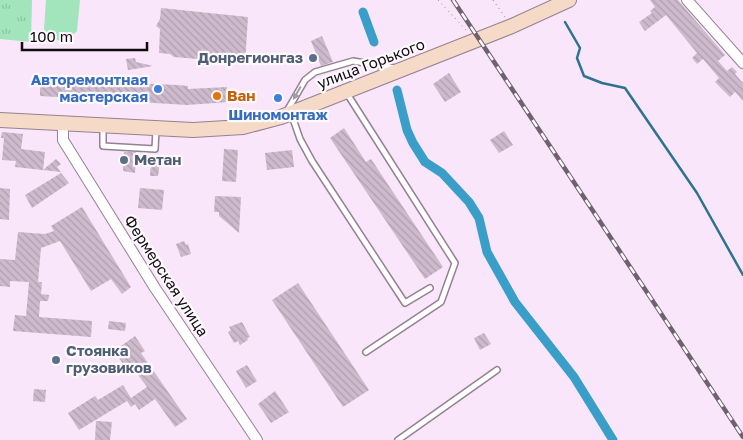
<svg xmlns="http://www.w3.org/2000/svg" width="743" height="440" font-family="'Golos Text',sans-serif">
<defs>
<pattern id="grass-tufts" width="24" height="20" patternUnits="userSpaceOnUse" patternTransform="scale(1.25)"><rect width="24" height="20" fill="#a2e5bd"/><path d="M3 7l-1-3M5 7V3M7 7l1-3M15 17l-1-3M17 17v-4M19 17l1-3" fill="none" stroke="#8ac3a1"/></pattern>
<pattern id="building-back-hatch" width="6" height="6" patternUnits="userSpaceOnUse" patternTransform="scale(1.25)"><rect width="6" height="6" fill="#cebacd"/><path d="M-1 5l2 2M0 0l6 6M5-1l2 2" fill="none" stroke="#b09faf"/></pattern>
</defs>
<rect width="100%" height="100%" fill="#fae6fa"/>
<polygon fill="url(#grass-tufts)" points="0,0 32,0 31,42 0,39"/>
<polygon fill="#a2e5bd" points="46,0 80,0 77,31 67,41 53,40 44,29"/>
<g fill="none" stroke-linecap="round" stroke-linejoin="round">
<polyline stroke="#2d7291" stroke-width="2.5" points="565,22 580,48 577,58 584,76 602,83 625,88 697,193 743,275"/>
<g stroke="#399ec8" stroke-width="9">
<polyline points="363,12 374,42"/>
<polyline points="397,90 407,130 413,143 425,162 442,173 469,202 479,218 487,252 515,302 574,377 613,440"/>
</g>
</g>
<g fill="url(#building-back-hatch)">
<polygon points="650,0 678,0 725,55 718,61 727,71 732,67 737,72 735,74 743,83 743,101 735,92 730,97 715,82 719,78 703,59 697,64 692,58 697,53 666,15 645,31 639,22 652,13 650,11 655,7"/>
<polygon points="161,8 248,17 245,63 174,57 170,54 159,53 160,29 156,26 160,19"/>
<polygon points="322,36 333,62 321,66 311,41"/>
<polygon points="135,58 136,62 153,66 128,70 126,59"/>
<polygon points="449,73 461,92 445,102 433,84"/>
<polygon points="111,82 177,85 188,86 188,89 227,87 228,102 187,105 40,96 40,85"/>
<polygon points="344,128 366,162 371,159 443,267 425,279 330,138"/>
<polygon points="504,131 513,145 499,153 490,140"/>
<polygon points="2,132 23,134 21,149 45,152 43,170 56,159 61,164 57,167 61,172 15,167 16,161 2,160 4,138 1,138"/>
<polygon points="224,149 238,150 236,182 222,181"/>
<polygon points="292,150 294,167 267,170 265,153"/>
<polygon points="124,152 136,152 135,173 123,171"/>
<polygon points="151,161 160,162 158,176 150,176"/>
<polygon points="61,173 69,183 32,208 25,195"/>
<polygon points="0,188 10,189 9,220 0,219"/>
<polygon points="140,188 164,190 162,210 138,208"/>
<polygon points="215,196 241,197 239,233 219,216 219,212 214,212"/>
<polygon points="82,207 131,287 122,294 111,279 91,291 60,241 41,248 38,282 42,282 41,294 49,295 48,301 40,301 39,317 92,321 91,337 13,331 15,315 26,316 29,282 10,281 10,287 0,286 0,259 15,260 18,232 45,234 54,231 51,226"/>
<polygon points="184,241 186,245 188,244 191,254 181,257 176,244"/>
<polygon points="298,283 369,390 343,407 272,300"/>
<polygon points="109,321 126,323 125,331 108,329"/>
<polygon points="242,322 250,337 247,338 248,340 240,345 238,341 234,343 228,332 231,330 229,327"/>
<polygon points="484,333 491,344 480,350 474,338"/>
<polygon points="135,336 145,351 141,353 187,419 175,427 155,399 139,410 135,404 131,407 127,401 79,430 68,413 95,396 98,400 123,385 131,398 147,387 131,365 126,368 114,351"/>
<polygon points="247,365 257,381 246,388 236,371"/>
<polygon points="34,389 46,390 45,402 33,401"/>
<polygon points="275,391 289,412 271,423 258,404"/>
<polygon points="96,421 112,422 110,440 95,440"/>
</g>
<g fill="none" stroke-linecap="round" stroke-linejoin="round">
<defs>
<g id="lane">
<polyline points="346,92 455,263 441,302 366,352"/>
<polyline points="287,111 305,80 315,72 353,61 395,68"/>
<polyline points="291,113 300,139 312,161 405,303 430,288"/>
<polyline points="103,126 103,146 155,149 156,129"/>
<polyline points="398,440 497,370"/>
</g>
<g id="street">
<polyline points="687,0 743,63"/>
<polyline points="63,123 63,140 155,288 257,440"/>
</g>
<polyline id="secondary" points="0,120 193,130 243,127 281,117 512,26 569,0"/>
</defs>
<use href="#lane" stroke="#948193" stroke-width="8"/>
<use href="#street" stroke="#948193" stroke-width="12"/>
<use href="#secondary" stroke="#948193" stroke-width="16"/>
<g stroke="#887b88" stroke-width="1" stroke-dasharray="1 4" stroke-linecap="butt">
<polyline points="438,0 467,31"/>
<polyline points="493,0 505,17"/>
</g>
<use href="#lane" stroke="#fff" stroke-width="5"/>
<use href="#street" stroke="#fff" stroke-width="10"/>
<use href="#secondary" stroke="#f6dac8" stroke-width="14"/>
<defs>
<polyline id="rail" points="453,0 743,437"/>
</defs>
<use href="#rail" stroke="#6e626e" stroke-width="4.5"/>
<use href="#rail" stroke="#fdf9fd" stroke-width="2.5" stroke-dasharray="8" stroke-linecap="butt"/>
</g>
<defs><path id="oneway-solid" d="M-6-.8H1V-3.2L6.5 0L1 3.2V.8H-6Z" transform="scale(1.25)"/></defs>
<use fill="#a09da0" href="#oneway-solid" transform="translate(297 93) rotate(120)"/>
<g fill="#5c6f8a" stroke="#fdf9fd" stroke-width="2">
<circle cx="313" cy="58" r="5"/>
<circle cx="124" cy="160" r="5"/>
<circle cx="56" cy="360" r="5"/>
</g>
<g fill="#3f7fe0" stroke="#fdf9fd" stroke-width="2">
<circle cx="158" cy="89" r="5"/>
<circle cx="278" cy="98" r="5"/>
</g>
<circle fill="#e8710a" stroke="#fdf9fd" stroke-width="2" cx="217" cy="96" r="5"/>
<g text-anchor="middle" stroke-width="4.5" stroke-linejoin="round" paint-order="stroke">
<g font-size="15" font-weight="bold" fill="#4e5e75" stroke="#fdf9fd" text-anchor="start">
<text x="303" y="63" text-anchor="end">Донрегионгаз</text>
<text x="134" y="165">Метан</text>
<text x="66" y="356">Стоянка<tspan x="66" dy="17">грузовиков</tspan></text>
</g>
<g font-size="15" fill="#110a11" stroke="#fdf9fd">
<text transform="translate(371 64) rotate(-21)" y="5">улица Горького</text>
<text transform="translate(166 276) rotate(57)" y="5">Фермерская улица</text>
</g>
<g font-size="15" font-weight="bold" fill="#366cbe" stroke="#fdf9fd" text-anchor="end">
<text x="148" y="85">Авторемонтная<tspan x="148" dy="17">мастерская</tspan></text>
<text x="278" y="120" text-anchor="middle">Шиномонтаж</text>
</g>
<g font-size="15" font-weight="bold" fill="#c56008" stroke="#fdf9fd" text-anchor="start">
<text x="227" y="101">Ван</text>
</g>
</g>
<path d="M22 42v8h125v-8" fill="none" stroke="#110a11" stroke-width="2.5"/>
<text x="30" y="42" font-size="15" fill="#110a11" stroke="#fdf9fd" stroke-width="4" paint-order="stroke">100 m</text>
</svg>
